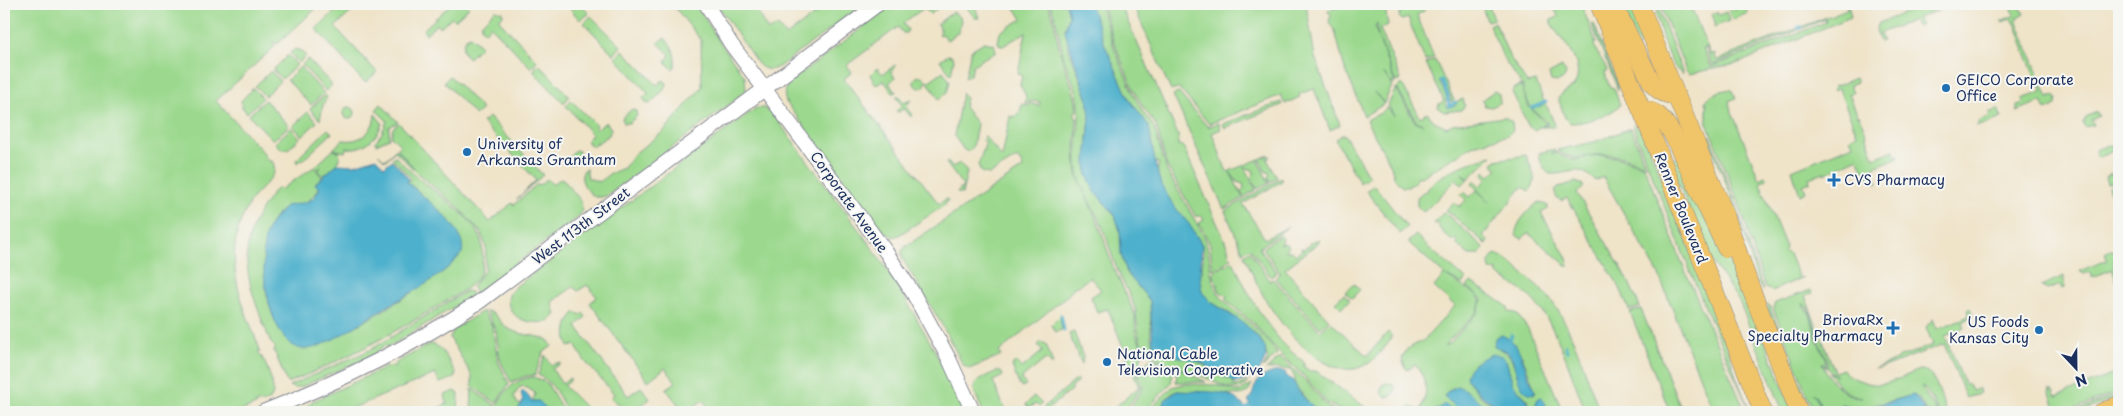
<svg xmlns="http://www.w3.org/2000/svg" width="2123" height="416" font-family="'Playpen Sans',sans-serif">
<rect width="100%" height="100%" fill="#f6f6f2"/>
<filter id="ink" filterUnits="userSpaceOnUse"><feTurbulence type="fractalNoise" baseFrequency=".02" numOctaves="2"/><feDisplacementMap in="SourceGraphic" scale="10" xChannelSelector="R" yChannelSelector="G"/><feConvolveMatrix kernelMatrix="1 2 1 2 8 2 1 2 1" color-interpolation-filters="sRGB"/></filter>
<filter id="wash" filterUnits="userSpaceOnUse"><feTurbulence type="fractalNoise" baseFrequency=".0096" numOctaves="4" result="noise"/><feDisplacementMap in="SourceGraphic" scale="20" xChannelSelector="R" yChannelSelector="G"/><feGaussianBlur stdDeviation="1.12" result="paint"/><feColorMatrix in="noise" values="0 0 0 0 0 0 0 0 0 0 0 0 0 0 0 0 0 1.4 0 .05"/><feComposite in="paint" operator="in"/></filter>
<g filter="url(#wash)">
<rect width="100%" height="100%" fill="#efe3c8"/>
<g fill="#9cd98e" stroke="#5c8476" fill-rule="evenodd">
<path d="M4 4H321L282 40 277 44 275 42 273 43 275 45 273 48 216 101 264 153 267 160 272 161C274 164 275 168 274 172 271 181 260 189 254 196 248 204 244 214 240 223 225 267 243 306 259 347L260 352 258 353C263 357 266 365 269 373 275 390 277 404 255 403L256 405 238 412H4Z"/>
<polygon points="343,4 360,4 335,27 377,72 366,82 362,80 316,29"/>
<polygon points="451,4 466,4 469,7 455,20 452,17 440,27 437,24 426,34 423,30"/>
<polygon points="566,4 581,4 589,14 580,20"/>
<path d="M672 4H696L719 41 745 77 746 90 734 101 608 195 603 197H595C586 190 576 178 586 168L588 178 600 182 609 174 624 168 634 154 663 132 702 87 701 40Z"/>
<path d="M717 4H753L768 31 778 26 786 36 829 4H864L780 66C772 71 765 71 758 64Z"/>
<path d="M894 4H944L930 14 924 8 903 23 908 30 906 33H903L898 27 847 65 852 72 844 79 939 204 946 199 948 200 945 205 899 235 893 237 883 231 786 102C783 93 784 87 791 81Z"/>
<polygon points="964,4 985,4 976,9 979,18 975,18"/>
<path d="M1018 4H1048C1056 21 1056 39 1062 58 1067 76 1076 91 1077 111L1074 113 1077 118 1075 152 1077 175 1099 225 1112 264 1135 315 1136 333 1143 350 1140 363 1136 370 1141 388 1128 406 1126 412H1109L1139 387 1108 309 1097 312 1091 297 1101 290 1090 277 1077 287 1075 286 1069 294 999 352 1001 356 969 369 963 365 941 323 902 258V251L906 246 1023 168 1021 162H1020L1017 158 990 174 982 173 978 165 986 142 983 141 984 135 1002 158 1010 116 1014 117 1020 112 1022 104 1029 106 1030 103 1039 106 1040 102 1029 101 1028 104 1025 103 1026 96 1020 85 1022 75 1018 74 1026 32 1003 46H1000L998 42 1000 32 1022 19 1015 8Z"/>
<path d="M1050 4H1066L1069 15 1065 29 1069 49 1088 100 1090 116 1086 162 1087 175 1095 192 1115 215 1120 231 1121 254 1127 273 1150 301 1151 339 1159 350 1169 354 1195 360 1234 382 1233 384 1236 386 1249 382C1237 396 1218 383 1204 377 1186 369 1160 364 1146 350 1134 338 1140 318 1133 303 1128 291 1122 281 1117 269 1111 255 1108 240 1102 226 1094 209 1082 192 1078 174 1074 151 1080 129 1079 106 1078 89 1069 75 1064 59 1059 40 1058 22 1050 4Z"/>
<path d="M1090 4H1100L1114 47 1133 93 1143 112 1154 127 1167 171 1204 236C1212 254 1208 276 1218 293 1227 306 1240 314 1252 325 1262 334 1270 343 1277 354L1263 368 1268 359C1266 355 1266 350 1264 345 1258 333 1233 315 1221 308 1215 304 1207 301 1203 294 1194 277 1210 257 1200 241 1189 223 1150 185 1159 163H1155L1149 126 1129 99 1104 43Z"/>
<polygon points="1102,4 1120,4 1178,135 1179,145 1183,146 1228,248 1229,256 1232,258 1215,269 1213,269 1210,244 1199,223 1204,220 1201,215 1196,217 1167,166 1156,125 1143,107 1134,91 1113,40"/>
<polygon points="1133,4 1306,4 1315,57 1340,125 1330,130 1314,89 1299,94 1300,97 1285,104 1281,95 1209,124 1179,88 1171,91"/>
<polygon points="1347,4 1390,4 1386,14 1388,25 1380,29 1401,80 1396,82 1393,76 1377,33 1377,24 1375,28 1395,83 1391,83 1384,73 1392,86 1384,103 1374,92 1384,104 1364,116 1344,66 1335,31 1329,23 1331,14 1327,11"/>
<polygon points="1415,4 1421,5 1424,9 1424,11 1417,15 1434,58 1425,61 1408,18 1402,20 1399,17 1401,9"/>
<polygon points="1481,4 1488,4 1494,19 1487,21"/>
<path d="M1553 4H1581L1596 42 1594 45C1597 55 1603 60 1607 70L1605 73 1609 86 1614 88 1620 105C1610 116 1585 123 1570 123L1565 118 1558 98 1562 94 1574 86C1587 64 1561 41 1551 23V20L1558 17Z"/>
<polygon points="1618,4 1633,4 1649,42 1639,46"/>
<path d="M1653 4H1657L1683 74C1667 67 1661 30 1656 14L1658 10Z"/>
<path d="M1660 4H1690L1710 54 1715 53 1714 58 1717 60 1847 9 1846 4H1848L1851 17 1736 64 1689 74 1686 71ZM1825 19 1826 22 1711 67 1703 48 1706 47 1712 65Z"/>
<polygon points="1928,4 1936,4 1926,8 1925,12 1943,4 1955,4 1918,18 1921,25 1919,27 1917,26 1914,20 1880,33 1883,41 1880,42 1876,30 1879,23"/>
<polygon points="2012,4 2019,4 2024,14 2016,19 2048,98 2055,96 2057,99 2056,105 2046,110 2042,101 2017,111 2017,105 2024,103 2022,99 2042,92 2024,51 2025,50 2016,25 2011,19 2002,22 2001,21 2015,15 2011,7"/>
<polygon points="1744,5 1748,13 1732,20 1728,11"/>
<polygon points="495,10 503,12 503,15 499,20 537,61 531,68 491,26 485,31 481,28 482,23"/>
<polygon points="953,12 960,17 961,20 959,32 947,40 943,34 940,35 939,33 941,31 937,24"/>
<polygon points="1717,12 1719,15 1726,12 1729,21 1714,27 1715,22 1712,14"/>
<polygon points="591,16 621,46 614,55 584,23"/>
<polygon points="1495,22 1509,56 1527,83 1536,81 1544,102 1531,108 1523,92 1523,86 1505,61 1489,25"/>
<polygon points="1594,24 1618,85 1618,90 1592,25"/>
<path d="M470 36 481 46 469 58C461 53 461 45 466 38Z"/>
<path d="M665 38C673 46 676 56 675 67L673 69 665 62 670 55 658 43Z"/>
<polygon points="984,42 994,44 996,51 973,65 971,74 965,78 971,50"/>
<polygon points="295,49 301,51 306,56 299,63 290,53"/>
<polygon points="623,50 657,85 663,80 667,83 666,88 651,103 647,104 643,98 648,93 616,58"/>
<polygon points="288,55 297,65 282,79 273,70"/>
<polygon points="948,55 952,56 954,59 951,75 940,60"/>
<polygon points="308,59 332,85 326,91 302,65"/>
<polygon points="1435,60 1454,100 1451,102 1450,96 1441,80 1439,81 1447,98 1445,104 1448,108 1456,105 1456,102 1463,99 1465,106 1461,110 1444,112 1438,108 1439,104 1444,101 1426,63"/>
<polygon points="538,65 540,65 569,96 564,103 533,71"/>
<polygon points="895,65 896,67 891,71 895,78 889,83 896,92 893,93 884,81 876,85 870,75 877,68 883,74"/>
<polygon points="300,67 324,93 311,105 287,80"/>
<path d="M1562 67 1566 73C1565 81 1558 83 1551 81L1549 74Z"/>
<polygon points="271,71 280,81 265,96 255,86"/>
<polygon points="943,71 950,81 947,93 939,99 928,82"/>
<circle cx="920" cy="82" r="6"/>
<polygon points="450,76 482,109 475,115 444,82"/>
<polygon points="1855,78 1857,82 1850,85 1853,92 1849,94 1858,116 1860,116 1874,158 1894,150 1895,156 1899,155 1897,158 1872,168 1878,183 1873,182 1870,177 1867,178 1858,158 1824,174 1824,172 1809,178 1810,182 1803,185 1806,192 1800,195 1792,170 1853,145 1850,138 1857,134 1839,89 1833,91 1834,87"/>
<polygon points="1402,84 1420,117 1427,113 1434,121 1447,127 1452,124 1505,117 1512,122 1513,130 1508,135 1474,145 1421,177 1418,176 1415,182 1408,187 1402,187 1395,179 1391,166 1366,120 1381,113 1387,107 1394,116 1388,105 1396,88 1415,122 1423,124 1416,121 1397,88"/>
<polygon points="1521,85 1529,107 1545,122 1546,124 1542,126 1548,125 1546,121 1532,109 1546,104 1555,125 1554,127 1539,127 1535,130 1529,127 1512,92 1514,89"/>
<polygon points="253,88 263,98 247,113 242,107 241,101"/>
<path d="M1731 89 1736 98 1729 101 1730 107 1759 179 1765 176 1767 178 1760 183 1785 245 1786 249 1784 251 1789 254 1799 278 1804 277 1772 291 1765 288 1739 203 1707 123V103L1705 102C1712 92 1721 91 1731 89Z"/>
<polygon points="1494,91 1499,94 1500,102 1492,107 1485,106 1482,100"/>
<polygon points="1178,92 1208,127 1219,123 1221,129 1212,133 1227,172 1269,155 1270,157 1267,159 1277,178 1270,182 1268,178 1270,173 1265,171 1260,160 1258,161 1269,183 1257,189 1251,177 1254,174 1253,170 1244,167 1256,190 1244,197 1241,191 1244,188 1243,184 1237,182 1230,172 1243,198 1224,209 1173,95"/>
<polygon points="962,93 966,98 964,107 977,124 973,147 968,152 964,150 954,136"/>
<polygon points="325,95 327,97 323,105 320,120 310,109"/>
<polygon points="898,95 904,103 912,99 906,106 913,115 911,117 904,108 899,112 896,111 902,105 896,97"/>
<polygon points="265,100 289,126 273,140 249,115"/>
<polygon points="571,100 595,124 597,130 604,123 607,123 611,129 609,135 593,146 588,143 587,140 592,134 566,106"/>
<polygon points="1281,102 1282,105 1225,128 1223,124"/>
<polygon points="381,104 398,122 389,127 389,138 376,144 375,142 382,133 387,121 376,110"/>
<circle cx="349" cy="113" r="6"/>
<path d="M756 108H764L772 113 868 242 895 281 933 347 964 412H712L703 400 687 412H684L666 389 676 382 665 368 648 381 590 303 597 297 587 285 578 291 573 287 552 302 556 314 549 322C541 323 528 323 521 319 508 313 503 297 515 287Z"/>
<polygon points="632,109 636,111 637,116 629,123 624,123 622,118"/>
<polygon points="1998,109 2002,118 1977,127 1980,121 1990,116 1989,113"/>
<polygon points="308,112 317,122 302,136 293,126"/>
<polygon points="2097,112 2099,116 2091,120 2093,125 2085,127 2083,123 2086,117"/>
<path d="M375 114 382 123C377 139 363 150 346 148L345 152 333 149 343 140C361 143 374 131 375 114Z"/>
<polygon points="489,117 543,175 516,200 536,180 482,122"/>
<polygon points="399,123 490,222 512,203 514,205 536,185 541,184 547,179 552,184 562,178 581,201 582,212 577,218 476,293 472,287 485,270 486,247 481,233 458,207 417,173 395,151 385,161 378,154 385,160 396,149 415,169 399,151 397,148 400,145 391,136 393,128"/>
<polygon points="1633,124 1642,130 1720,322 1736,376 1750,412 1697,288 1637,138"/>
<polygon points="291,128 300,138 288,149 282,149 275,143"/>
<path d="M1631 128 1645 165C1614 154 1611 152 1579 157L1578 160C1599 150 1622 158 1644 166L1684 268 1743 406 1735 412H1702L1704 409 1711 405 1658 273 1603 177 1595 181C1578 163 1570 175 1550 174 1543 170 1540 160 1539 153L1555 149 1552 154 1556 152 1564 157 1576 160V158L1564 155 1557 150 1594 142Z"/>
<polygon points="328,129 332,133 305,158 297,163 296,160"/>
<polygon points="1344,134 1369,177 1360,183 1335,139"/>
<polygon points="1709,135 1736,203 1763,291 1758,284 1738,213 1708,138"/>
<polygon points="2109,145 2112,146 2113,151 2099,157 2096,156 2095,150"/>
<polygon points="333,150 340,152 338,163 323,176 318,171 321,167 317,170 315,167"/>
<polygon points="575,150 579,151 579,158 572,164 566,163 565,160"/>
<path d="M1526 155C1531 168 1540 181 1529 191L1522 187 1483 236 1488 241 1487 245 1446 210 1454 202 1459 207 1466 200 1461 195 1464 192 1470 197 1477 190 1489 202 1472 184 1475 181 1480 186 1487 179 1483 174 1485 171 1490 176 1497 169 1493 164 1496 160Z"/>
<path d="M395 156C402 163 409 170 417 177 437 193 468 213 480 236 483 244 484 266 480 274 473 287 454 296 441 304 391 335 342 361 287 383L274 350 276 348 271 343C247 282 229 243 278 187L280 190 314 167 322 177 315 183 319 188C311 203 302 204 286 206 280 211 272 219 269 227 268 232 268 240 268 246 267 257 265 269 265 280 266 301 277 341 300 348 318 354 424 286 443 272 450 266 456 260 462 253L454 226 418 191 407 182 411 178 392 158Z"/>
<path d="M1492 156 1468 179 1462 173 1467 180 1462 185 1456 180 1426 210 1423 212 1417 206V197L1423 192 1427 191C1431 176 1476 159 1492 156Z"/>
<polygon points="1678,157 1752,309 1793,412 1783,412 1740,303 1708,255 1669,161"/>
<polygon points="947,161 952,167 960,163 967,172 962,194 957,193 963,186 946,163"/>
<polygon points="2111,173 2117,183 2119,182 2119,215 2108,187 2112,185 2110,182 2107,184 2105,177"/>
<polygon points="1281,178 1282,181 1243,204 1265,239 1289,226 1259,248 1277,272 1271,277 1250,248 1243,252 1225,211"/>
<polygon points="1576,182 1583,185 1583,188 1577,193 1627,278 1640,307 1629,310 1620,288 1567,198 1561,201 1556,197 1555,191 1558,187"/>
<polygon points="1374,185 1407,227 1400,234 1366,191"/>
<path d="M1540 202 1548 206V209L1541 213 1566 256 1569 265H1566L1528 233 1522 239 1516 235C1514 225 1531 206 1540 202Z"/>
<path d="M1444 212 1482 246 1484 248 1478 255H1469L1456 244 1458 241 1455 239 1453 241C1445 236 1439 229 1437 223L1435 224 1433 223Z"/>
<polygon points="1280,235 1283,239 1281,244 1286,243 1289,246 1286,251 1292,251 1296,255 1302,250 1301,248 1304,249 1310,245 1310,242 1312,243 1318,239 1320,241 1285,269 1329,320 1320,328 1275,278 1280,273 1263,248"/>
<polygon points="1416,235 1431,250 1466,279 1462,284 1446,276 1408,242"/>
<polygon points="2110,250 2117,251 2119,255 2118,258 2112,261 2119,279 2119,287 2112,269 2092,277 2090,272 2084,274 2079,271 2107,260 2105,253"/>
<path d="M1250 251 1270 281 1273 279 1320 331 1331 322 1367 356 1388 332 1392 336 1390 338 1392 339C1383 348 1375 361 1364 366 1326 384 1280 325 1264 297 1256 283 1251 269 1244 255Z"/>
<path d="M1495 254C1505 257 1512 264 1520 271 1533 282 1546 292 1555 306 1574 333 1588 381 1600 412H1586C1571 376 1559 327 1531 298 1520 288 1508 282 1496 273L1498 271 1490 270 1489 262Z"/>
<path d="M1233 261C1250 298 1270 337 1304 362V367L1310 371H1316L1372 412H1343L1327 403 1303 375 1284 358 1255 325 1225 299 1227 296 1219 291 1213 272Z"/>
<path d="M1444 275 1477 295 1481 301 1477 312 1444 346 1450 343 1478 312 1482 299 1467 287 1471 282 1507 306 1509 312 1516 313 1528 329 1563 412H1548L1543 399 1540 397 1533 412H1526L1528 400 1513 384 1506 360 1466 378 1481 397 1505 412H1492L1466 390 1452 388 1446 393 1445 397 1460 412H1456L1450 407 1436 410 1435 412H1404L1411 406 1420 411C1429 394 1427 379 1415 364L1409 369H1406L1402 359 1407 349 1424 340 1455 306 1434 287ZM1499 349 1522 355 1536 393 1529 392C1525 388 1520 384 1518 379 1513 366 1514 354 1499 349Z"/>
<polygon points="2064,276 2064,288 2062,289 2060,285 2047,290 2041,286"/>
<polygon points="1354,284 1360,290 1352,298 1345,292"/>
<path d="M1811 290 1812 293 1805 296 1835 372 1843 369C1847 376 1851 377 1859 380 1883 391 1897 378 1920 370 1936 369 1941 400 1946 412H1938C1934 403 1930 392 1921 386L1937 412H1926L1920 400 1914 395 1866 407H1855L1842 404 1837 407V412H1826L1813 393 1824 412H1814L1773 308 1775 303ZM1802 303 1809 309 1811 314 1818 340 1827 360V368L1837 376 1829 372C1840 388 1844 394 1862 397 1845 399 1826 378 1822 362L1826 368 1825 357 1817 340 1810 314Z"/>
<polygon points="466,291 471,292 473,295 392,345 386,347 385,345 373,355 301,387 294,388 289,386 372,349"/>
<polygon points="1344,294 1350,300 1341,308 1335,302"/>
<polygon points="1766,304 1770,307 1811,412 1807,412"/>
<polygon points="1968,308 1970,308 1973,316 1962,322 1964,328 1945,336 1965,385 1968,383 1972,391 1978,388 1980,393 1966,398 1944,344 1887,366 1875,369 1898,359 1897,358 1933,345 1926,327 1933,319 1937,329 1969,316 1967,310"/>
<polygon points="1641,309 1680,406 1688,405 1690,412 1670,412 1630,312"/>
<polygon points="483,311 492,326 498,361 509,384 496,403 472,386 472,376 450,338 454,329"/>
<path d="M486 311C498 313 500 325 511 330 522 336 541 335 549 341L552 346 543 353 535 375 526 376 511 382 500 360 496 331Z"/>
<path d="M576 312 581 315 583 313 586 317 576 326 628 396 641 387 650 399 633 411H628L611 398 614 394 584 360 575 345 569 347C564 335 566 321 576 312Z"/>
<polygon points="1060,316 1062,330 1055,332 1051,325"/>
<polygon points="1074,332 1083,357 1082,365 1069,334"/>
<polygon points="1041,342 1046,344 1053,364 1051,364 1046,359 1021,379 1026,385 1022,387 1019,385 1012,366 1016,362 1022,368 1043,351 1038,345"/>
<path d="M430 344C443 344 449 364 456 373L454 378 440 383 435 374 343 412H303L306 407 311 402 387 367 395 366V364L399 361Z"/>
<path d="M545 355 551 365 560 362 561 363 552 369 562 384 570 378V381L564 386 590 412H567C560 398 553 381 538 375Z"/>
<polygon points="1280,357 1307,382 1327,406 1337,412 1323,412 1312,407 1295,385 1295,378 1291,370 1277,368 1266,370"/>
<polygon points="1152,358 1174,368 1171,383 1145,412 1127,412 1143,388 1138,370"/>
<polygon points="1180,369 1206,382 1176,382 1177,371"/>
<path d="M998 371 1002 373 1003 376 993 381 1006 412H983C971 383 967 384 998 371Z"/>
<polygon points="2119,372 2119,392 2066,412 2058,412 2056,410 2049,390 2053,391 2056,397"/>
<path d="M534 377 547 383 564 412H550L543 405 532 401 535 395 534 392 523 386 519 388 514 396 517 403 521 405 516 412H494C501 394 514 378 534 377Z"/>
<polygon points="1077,379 1077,383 1071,387 1071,390 1046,411 1044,407"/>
<circle cx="1388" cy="390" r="7"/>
<path d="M1184 384 1216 385 1239 392 1252 384 1248 392 1240 395 1177 391C1169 394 1161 403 1160 412H1148L1172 387Z"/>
<polygon points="472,389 495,405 492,412 471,412"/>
<polygon points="455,391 459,394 458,412 428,412 447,404 445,395"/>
<polygon points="2119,394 2119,397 2081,412 2073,412"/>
<polygon points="1034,396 1042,404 1039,407 1036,404 1028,408 1026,404"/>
</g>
<g fill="#4db0cc" stroke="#347095">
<polygon points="1066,4 1090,4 1104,43 1129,99 1149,126 1155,163 1161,185 1174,206 1189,224 1202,245 1200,278 1202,292 1211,302 1245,324 1260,340 1265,347 1266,357 1260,370 1252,378 1236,383 1200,362 1169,354 1159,350 1153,343 1150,301 1127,273 1121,254 1120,231 1115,215 1095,192 1087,175 1086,162 1090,116 1088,100 1065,32 1069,15"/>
<path d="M376 158 384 167 392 160 409 179 407 182C423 198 468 227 462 253 440 280 407 294 378 312 361 322 321 351 303 349 268 345 258 260 266 234 270 222 278 214 286 206L307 202 314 198 320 188 315 184 337 164 354 165Z"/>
<path d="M1501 335C1521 341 1523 364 1530 380 1532 385 1536 388 1534 394 1513 393 1520 361 1506 351 1503 349 1498 348 1494 346L1495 338Z"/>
<path d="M1492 354 1502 356 1506 360 1513 384 1526 399 1527 405 1524 412H1506L1482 396 1466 378C1468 364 1481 359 1492 354Z"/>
<path d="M1278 371 1285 372 1287 377 1293 380C1297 392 1311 408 1323 412H1254L1248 400 1252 397C1255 380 1262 375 1278 371Z"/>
<polygon points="1457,386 1466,390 1492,412 1460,412 1445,397 1446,393"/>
<polygon points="523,390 532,401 539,401 550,412 516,412 523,402 521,392"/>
<path d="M1177 391C1201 393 1235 386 1247 412H1160L1165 400Z"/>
<polygon points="1913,395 1918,400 1925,412 1838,412 1838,408 1841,405 1858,408 1873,407"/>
<polygon points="1542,397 1548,412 1533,412 1538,398"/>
<polygon points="1444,404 1456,412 1435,412"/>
</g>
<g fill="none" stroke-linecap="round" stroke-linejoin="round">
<g stroke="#4db0cc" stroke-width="3">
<polyline points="1798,28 1801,27"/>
<polyline points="1441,80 1447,93 1449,106 1456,102"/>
<polyline points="1532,108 1546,102"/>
<polyline points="1061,315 1064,330"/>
<polyline points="1510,340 1512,335"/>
<polyline points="1565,345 1567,351"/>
<polyline points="1256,374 1261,379"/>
<polyline points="1245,409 1251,406"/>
</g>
</g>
</g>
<g filter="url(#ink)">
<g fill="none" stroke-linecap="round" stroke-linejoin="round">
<defs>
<g id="minor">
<polyline points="706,4 731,44 886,252 913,293 949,359 973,412"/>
<path d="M263 412C339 382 411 347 479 302L878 4"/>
</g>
<g id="major">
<polyline points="1599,4 1763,412"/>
<path d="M1613 4 1652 83C1659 92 1664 94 1676 96"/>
<polyline points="1639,4 1726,218 1749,284 1799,412"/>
<path d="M1641 109C1659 112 1662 118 1672 133L1726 248"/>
<polyline points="2102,412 2119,405"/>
</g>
</defs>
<use href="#minor" stroke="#858993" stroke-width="16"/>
<use href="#major" stroke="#858993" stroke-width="19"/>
<use href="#minor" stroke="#fff" stroke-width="14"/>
<use href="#major" stroke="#f0c469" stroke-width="18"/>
</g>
</g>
<g fill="#1f6fb2" stroke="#f6f6f2" stroke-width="2">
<circle cx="1946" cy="88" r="5"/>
<circle cx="467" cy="152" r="5"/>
<path d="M1831.5 172.5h5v5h5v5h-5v5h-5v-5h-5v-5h5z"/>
<path d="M1890.5 320.5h5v5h5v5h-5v5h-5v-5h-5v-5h5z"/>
<circle cx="2039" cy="330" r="5"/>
<circle cx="1107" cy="362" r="5"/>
</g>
<g text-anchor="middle" stroke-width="4" stroke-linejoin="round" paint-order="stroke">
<g font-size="14" fill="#1b2f5e" stroke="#f6f6f2" text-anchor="start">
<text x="1956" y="85">GEICO Corporate<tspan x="1956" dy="16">Office</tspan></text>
<text x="477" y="149">University of<tspan x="477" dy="16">Arkansas Grantham</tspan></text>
<text x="1844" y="185">CVS Pharmacy</text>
<text x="1883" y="325" text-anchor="end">BriovaRx<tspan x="1883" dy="16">Specialty Pharmacy</tspan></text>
<text x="2029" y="327" text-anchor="end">US Foods<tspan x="2029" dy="16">Kansas City</tspan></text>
<text x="1117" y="359">National Cable<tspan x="1117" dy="16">Television Cooperative</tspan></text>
</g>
<g font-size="14" fill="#1b2f5e" stroke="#f6f6f2">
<text transform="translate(849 202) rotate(54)" y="5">Corporate Avenue</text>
<text transform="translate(1681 208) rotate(68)" y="5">Renner Boulevard</text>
<text transform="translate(581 226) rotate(-37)" y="5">West 113th Street</text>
</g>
</g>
<rect width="2123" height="416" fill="none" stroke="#f6f6f2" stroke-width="20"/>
<g transform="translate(2076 368) rotate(158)" stroke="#f6f6f2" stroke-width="4" paint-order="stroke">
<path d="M0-4L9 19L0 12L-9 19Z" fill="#1b2f5e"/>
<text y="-8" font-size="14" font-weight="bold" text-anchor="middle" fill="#1b2f5e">N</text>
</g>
</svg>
